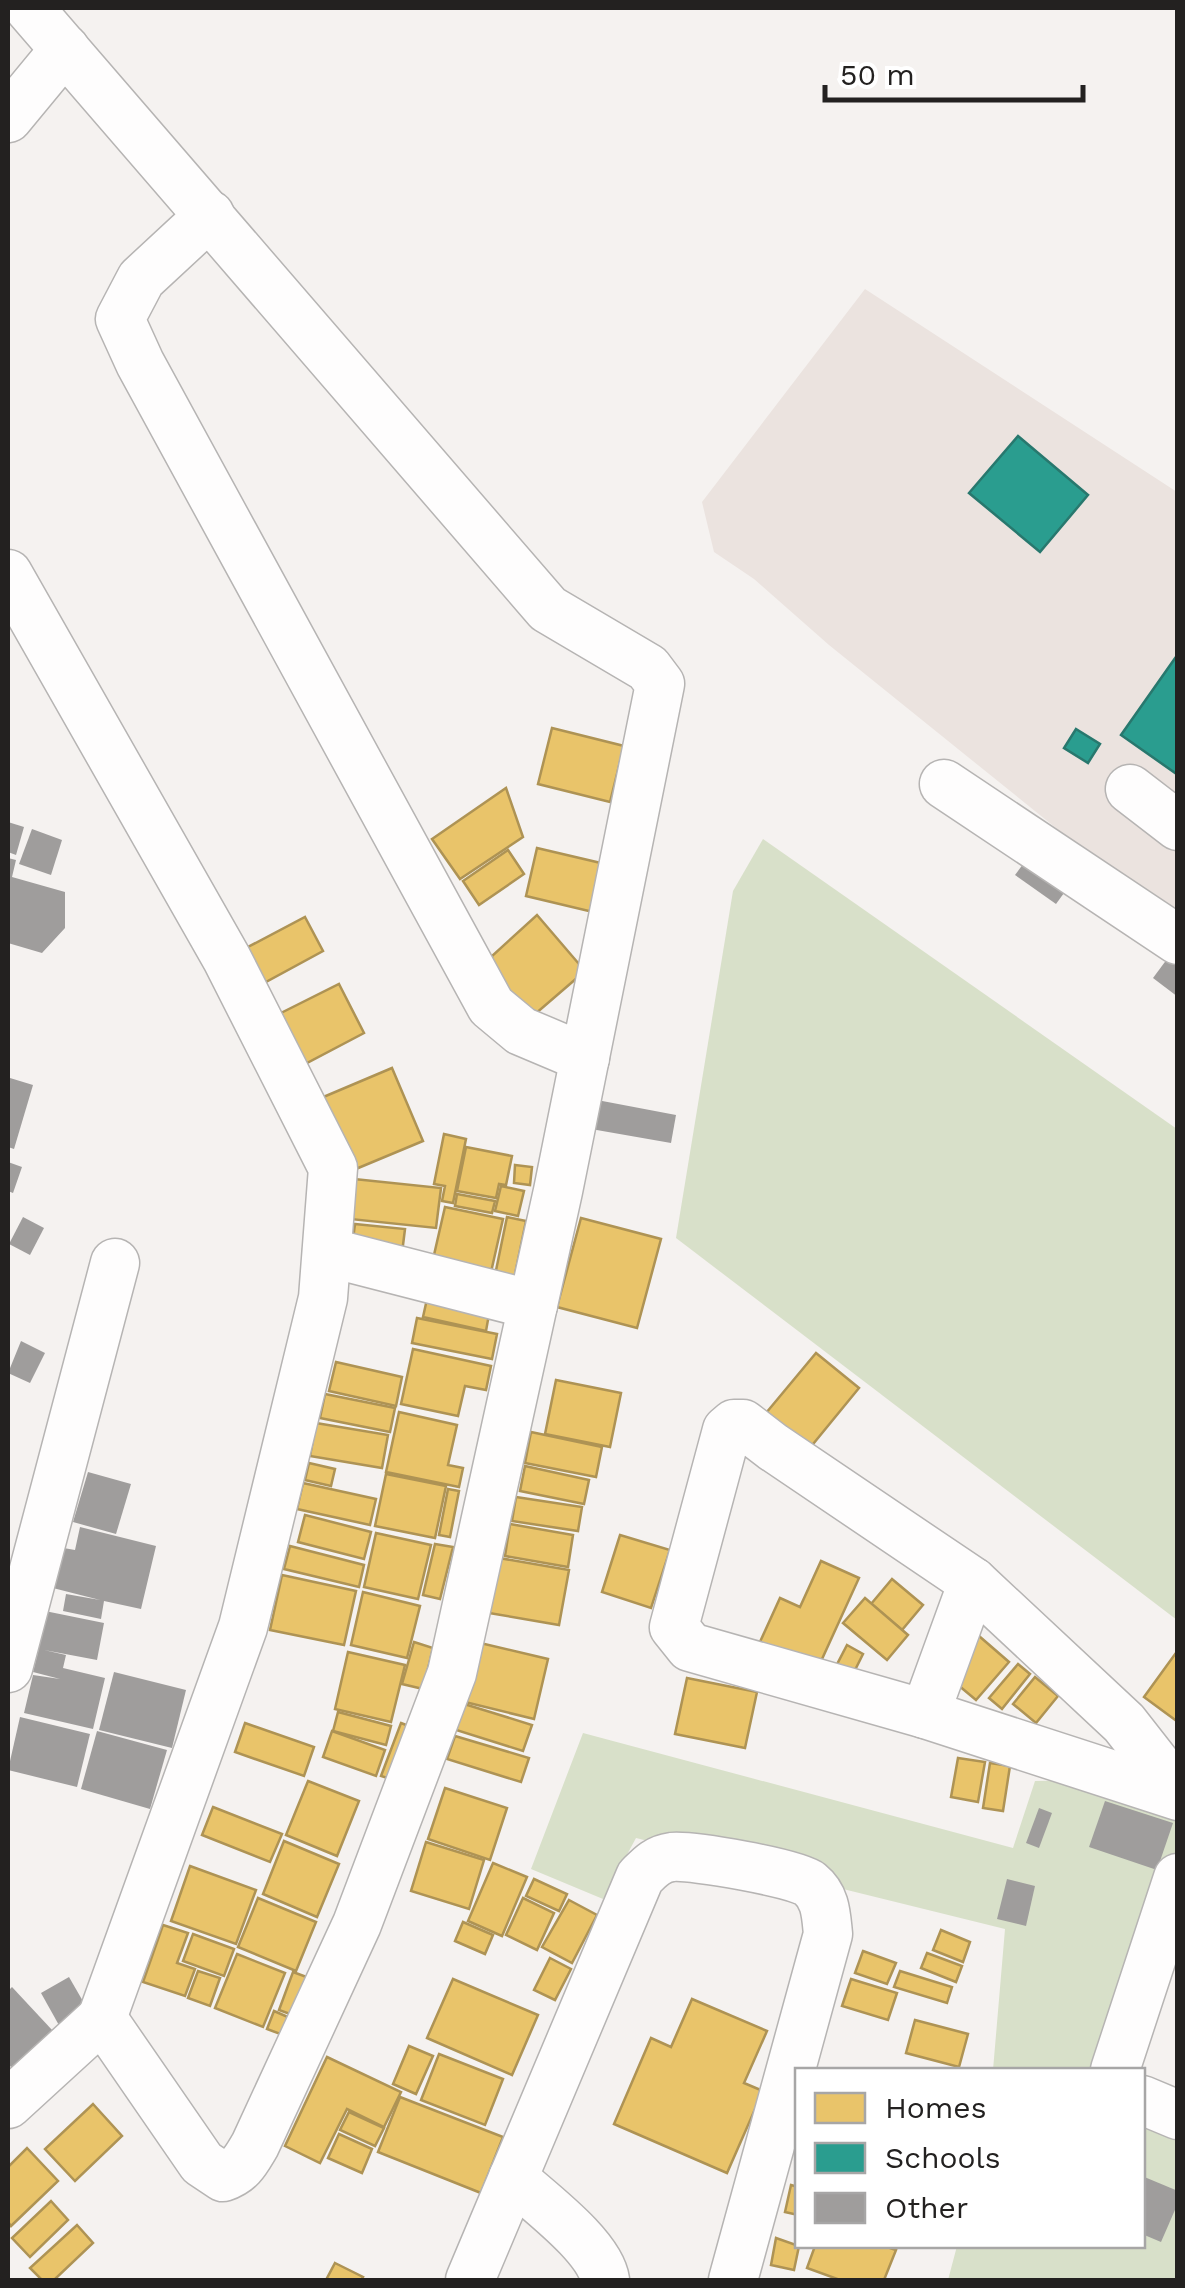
<svg xmlns="http://www.w3.org/2000/svg" width="1185" height="2288" font-family="'Work Sans',sans-serif">
<rect width="100%" height="100%" fill="#f5f2f0"/>
<polygon fill="#ebe3df" points="865,289 1177,492 1177,917 1087,853 829,645 754,579 714,552 702,502"/>
<g fill="#d8e0c9">
<polygon points="763,839 1177,1129 1177,1620 676,1238 733,891"/>
<polygon points="583,1733 1013,1848 1035,1781 1096,1780 1177,1817 1177,1851 1117,2070 993,2070 1005,1929 636,1838 603,1899 531,1869"/>
<polygon points="1143,2116 1177,2127 1177,2280 948,2280 957,2246 1142,2246"/>
</g>
<g fill="#e9c46a" stroke="#ae9354" stroke-width="2.5">
<polygon points="552,728 624,746 610,802 538,784"/>
<polygon points="506,788 523,837 460,879 432,839"/>
<polygon points="537,848 605,864 593,912 526,896"/>
<polygon points="508,850 524,874 479,905 463,881"/>
<polygon points="537,915 585,971 527,1021 492,980 492,956"/>
<polygon points="305,917 323,951 264,983 246,948"/>
<polygon points="339,984 364,1033 305,1064 279,1014"/>
<polygon points="392,1068 423,1141 351,1171 321,1098"/>
<polygon points="444,1134 466,1139 453,1203 442,1201 445,1186 434,1184"/>
<polygon points="466,1147 512,1156 506,1185 499,1184 496,1198 457,1191"/>
<polygon points="515,1165 532,1167 530,1185 514,1183"/>
<polygon points="354,1179 441,1188 436,1228 350,1219"/>
<polygon points="501,1186 524,1191 518,1216 495,1211"/>
<polygon points="457,1194 495,1201 492,1213 455,1206"/>
<polygon points="445,1207 503,1219 489,1281 431,1268"/>
<polygon points="507,1217 526,1221 512,1289 493,1285"/>
<polygon points="581,1218 661,1239 637,1328 557,1307"/>
<polygon points="355,1224 405,1229 402,1253 352,1247"/>
<polygon points="429,1290 491,1303 486,1331 423,1317"/>
<polygon points="417,1318 497,1334 492,1359 412,1343"/>
<polygon points="413,1349 491,1366 486,1390 465,1386 458,1416 401,1404"/>
<polygon points="816,1353 859,1388 809,1449 766,1413"/>
<polygon points="336,1362 402,1377 396,1406 329,1391"/>
<polygon points="556,1380 621,1393 610,1447 545,1434"/>
<polygon points="325,1394 395,1408 390,1432 320,1418"/>
<polygon points="399,1412 457,1425 448,1465 463,1468 459,1487 386,1472"/>
<polygon points="316,1423 388,1435 382,1468 310,1456"/>
<polygon points="531,1432 602,1447 596,1477 525,1463"/>
<polygon points="309,1463 335,1469 331,1486 305,1480"/>
<polygon points="525,1466 589,1480 584,1504 520,1491"/>
<polygon points="386,1474 446,1486 435,1538 375,1526"/>
<polygon points="303,1483 376,1499 370,1525 297,1509"/>
<polygon points="448,1489 459,1491 450,1537 439,1535"/>
<polygon points="516,1497 582,1507 578,1531 512,1521"/>
<polygon points="305,1515 371,1532 364,1559 298,1542"/>
<polygon points="510,1524 573,1535 568,1567 505,1556"/>
<polygon points="376,1533 431,1545 418,1599 364,1587"/>
<polygon points="620,1535 670,1550 651,1608 602,1592"/>
<polygon points="435,1544 453,1547 440,1599 423,1595"/>
<polygon points="290,1546 364,1565 359,1587 284,1569"/>
<polygon points="499,1558 569,1570 559,1625 489,1613"/>
<polygon points="821,1561 859,1578 817,1670 759,1644 780,1598 800,1607"/>
<polygon points="282,1575 356,1591 344,1645 270,1630"/>
<polygon points="892,1579 923,1605 902,1630 871,1604"/>
<polygon points="363,1592 420,1606 407,1658 351,1645"/>
<polygon points="865,1598 908,1635 887,1660 843,1623"/>
<polygon points="979,1636 1009,1662 976,1700 945,1674"/>
<polygon points="414,1642 433,1648 423,1689 402,1684"/>
<polygon points="476,1642 548,1659 534,1719 461,1701"/>
<polygon points="847,1645 863,1654 849,1682 832,1674"/>
<polygon points="1178,1650 1178,1722 1144,1697"/>
<polygon points="348,1652 405,1665 391,1722 335,1709"/>
<polygon points="1018,1664 1030,1674 1002,1709 989,1698"/>
<polygon points="1035,1677 1058,1696 1036,1723 1013,1704"/>
<polygon points="687,1678 757,1692 745,1748 675,1734"/>
<polygon points="461,1703 532,1725 523,1751 453,1729"/>
<polygon points="338,1712 391,1726 386,1745 333,1731"/>
<polygon points="245,1723 314,1747 304,1776 235,1752"/>
<polygon points="401,1723 419,1730 400,1782 381,1776"/>
<polygon points="332,1731 385,1750 376,1776 323,1757"/>
<polygon points="455,1736 529,1758 521,1782 447,1759"/>
<polygon points="958,1758 985,1762 978,1802 951,1797"/>
<polygon points="990,1763 1010,1766 1003,1811 983,1808"/>
<polygon points="308,1781 359,1801 337,1856 286,1835"/>
<polygon points="445,1788 507,1808 490,1860 428,1839"/>
<polygon points="213,1807 282,1834 270,1862 202,1835"/>
<polygon points="284,1841 339,1864 317,1917 263,1894"/>
<polygon points="426,1842 484,1860 469,1909 411,1891"/>
<polygon points="493,1863 527,1877 502,1936 468,1921"/>
<polygon points="190,1866 256,1890 236,1944 171,1921"/>
<polygon points="534,1879 567,1894 559,1911 526,1896"/>
<polygon points="258,1898 316,1922 296,1971 238,1947"/>
<polygon points="523,1898 554,1913 537,1950 506,1935"/>
<polygon points="569,1900 597,1915 572,1963 542,1947"/>
<polygon points="463,1922 493,1935 485,1954 455,1941"/>
<polygon points="163,1925 188,1933 177,1963 195,1969 185,1996 143,1982"/>
<polygon points="941,1930 970,1942 963,1962 933,1950"/>
<polygon points="193,1934 234,1949 224,1976 183,1961"/>
<polygon points="863,1951 896,1963 887,1984 855,1973"/>
<polygon points="927,1953 962,1966 956,1982 921,1968"/>
<polygon points="237,1954 285,1973 263,2027 215,2008"/>
<polygon points="550,1958 571,1969 555,2000 534,1990"/>
<polygon points="198,1971 220,1978 210,2006 188,1998"/>
<polygon points="900,1971 952,1987 947,2003 894,1987"/>
<polygon points="293,1972 312,1979 298,2017 279,2010"/>
<polygon points="453,1979 538,2015 512,2075 427,2038"/>
<polygon points="851,1979 897,1993 888,2020 842,2006"/>
<polygon points="692,1999 767,2031 744,2083 763,2091 727,2173 614,2124 651,2038 671,2047"/>
<polygon points="274,2011 297,2021 291,2038 267,2029"/>
<polygon points="915,2020 968,2034 959,2067 906,2053"/>
<polygon points="409,2046 433,2056 416,2094 393,2084"/>
<polygon points="439,2054 503,2079 485,2125 421,2100"/>
<polygon points="327,2057 401,2092 384,2127 347,2109 320,2163 285,2146"/>
<polygon points="400,2097 503,2137 481,2193 378,2152"/>
<polygon points="93,2104 122,2136 75,2181 45,2149"/>
<polygon points="349,2112 384,2128 375,2146 340,2130"/>
<polygon points="339,2134 372,2149 362,2173 328,2158"/>
<polygon points="27,2148 58,2181 11,2226 8,2222 8,2167"/>
<polygon points="791,2185 798,2187 798,2215 785,2212"/>
<polygon points="51,2201 68,2220 30,2257 12,2238"/>
<polygon points="77,2225 93,2243 54,2280 42,2280 30,2268"/>
<polygon points="776,2238 799,2246 794,2270 771,2265"/>
<polygon points="815,2246 884,2246 896,2250 884,2280 840,2280 807,2268"/>
<polygon points="335,2263 363,2277 361,2280 326,2280"/>
</g>
<g fill="#2a9d8f" stroke="#28786e" stroke-width="2.5">
<polygon points="1018,436 1088,495 1040,552 969,493"/>
<polygon points="1178,654 1178,775 1121,735"/>
<polygon points="1076,729 1100,744 1088,763 1064,748"/>
</g>
<g fill="#9f9d9c">
<polygon points="8,822 24,827 16,855 8,852"/>
<polygon points="32,829 62,840 51,875 19,864"/>
<polygon points="1031,853 1072,882 1056,904 1015,875"/>
<polygon points="8,858 16,860 12,877 65,892 65,928 42,953 8,943"/>
<polygon points="1173,951 1178,955 1178,997 1153,978"/>
<polygon points="10,1078 33,1085 14,1149 8,1147"/>
<polygon points="597,1100 676,1115 671,1143 591,1129"/>
<polygon points="8,1162 22,1167 13,1193 8,1191"/>
<polygon points="23,1217 44,1228 30,1255 9,1244"/>
<polygon points="21,1341 45,1353 30,1383 8,1373"/>
<polygon points="88,1472 131,1484 116,1534 73,1522"/>
<polygon points="80,1527 156,1546 141,1609 104,1601 101,1619 63,1611 66,1594 100,1600 49,1587 58,1547 75,1550"/>
<polygon points="40,1610 104,1623 97,1660 44,1650 66,1655 63,1668 105,1678 93,1729 24,1713 33,1675 60,1679 33,1672 39,1648 32,1647"/>
<polygon points="114,1672 186,1690 172,1748 99,1730"/>
<polygon points="20,1717 90,1734 77,1787 8,1770"/>
<polygon points="97,1731 167,1750 150,1809 81,1789"/>
<polygon points="1105,1801 1173,1823 1157,1870 1089,1847"/>
<polygon points="1039,1808 1052,1813 1039,1848 1026,1843"/>
<polygon points="1007,1879 1035,1886 1026,1926 997,1919"/>
<polygon points="69,1977 88,2010 60,2027 41,1993"/>
<polygon points="12,1987 53,2031 13,2069 8,2064 8,1991"/>
<polygon points="1142,2176 1178,2191 1178,2203 1161,2242 1142,2234"/>
</g>
<g fill="none" stroke-linecap="round" stroke-linejoin="round">
<defs>
<g id="minor">
<polyline points="8,118 65,49"/>
<polyline points="210,215 141,279 120,319 140,363 491,1006 521,1031 585,1058"/>
<polyline points="8,574 227,959 333,1168 323,1298 243,1627 102,2018"/>
<polyline points="944,784 1178,940"/>
<polyline points="1130,789 1178,826"/>
<polyline points="327,1252 533,1305"/>
<polyline points="973,1582 925,1714 1178,1796"/>
<polyline points="8,1668 115,1263"/>
<polyline points="925,1714 690,1647 674,1627 727,1430 734,1424 743,1424 773,1447 973,1582 1124,1723 1178,1792"/>
<polyline points="1115,2070 1178,1878"/>
<polyline points="1142,2100 1178,2115"/>
<path d="M8 2104 102 2018 202 2163 223 2177C241 2171 246 2160 255 2145L357 1924 452 1673 558 1191 660 684 648 668 548 609 29 8"/>
<path d="M513 2178C538 2201 600 2246 605 2280"/>
<path d="M470 2280 640 1877C650 1867 657 1859 672 1857 692 1855 796 1873 810 1884 826 1897 826 1915 828 1934L733 2280"/>
</g>
</defs>
<use href="#minor" stroke="#b6b4b3" stroke-width="51"/>
<use href="#minor" stroke="#fefdfd" stroke-width="48"/>
</g>
<rect width="1185" height="2288" fill="none" stroke="#232120" stroke-width="20"/>
<rect x="795" y="2068" width="350" height="180" fill="#ffffff" stroke="#a7a6a6" stroke-width="2.5"/>
<rect x="815" y="2093" width="50" height="30" fill="#e9c46a" stroke="#a7a6a6" stroke-width="2.5"/>
<text x="885" y="2118" font-size="30" fill="#232120">Homes</text>
<rect x="815" y="2143" width="50" height="30" fill="#2a9d8f" stroke="#a7a6a6" stroke-width="2.5"/>
<text x="885" y="2168" font-size="30" fill="#232120">Schools</text>
<rect x="815" y="2193" width="50" height="30" fill="#9f9d9c" stroke="#a7a6a6" stroke-width="2.5"/>
<text x="885" y="2218" font-size="30" fill="#232120">Other</text>
<path d="M825 85v15h258v-15" fill="none" stroke="#232120" stroke-width="5"/>
<text x="840" y="85" font-size="30" fill="#232120" stroke="#ffffff" stroke-width="8" paint-order="stroke">50 m</text>
</svg>
